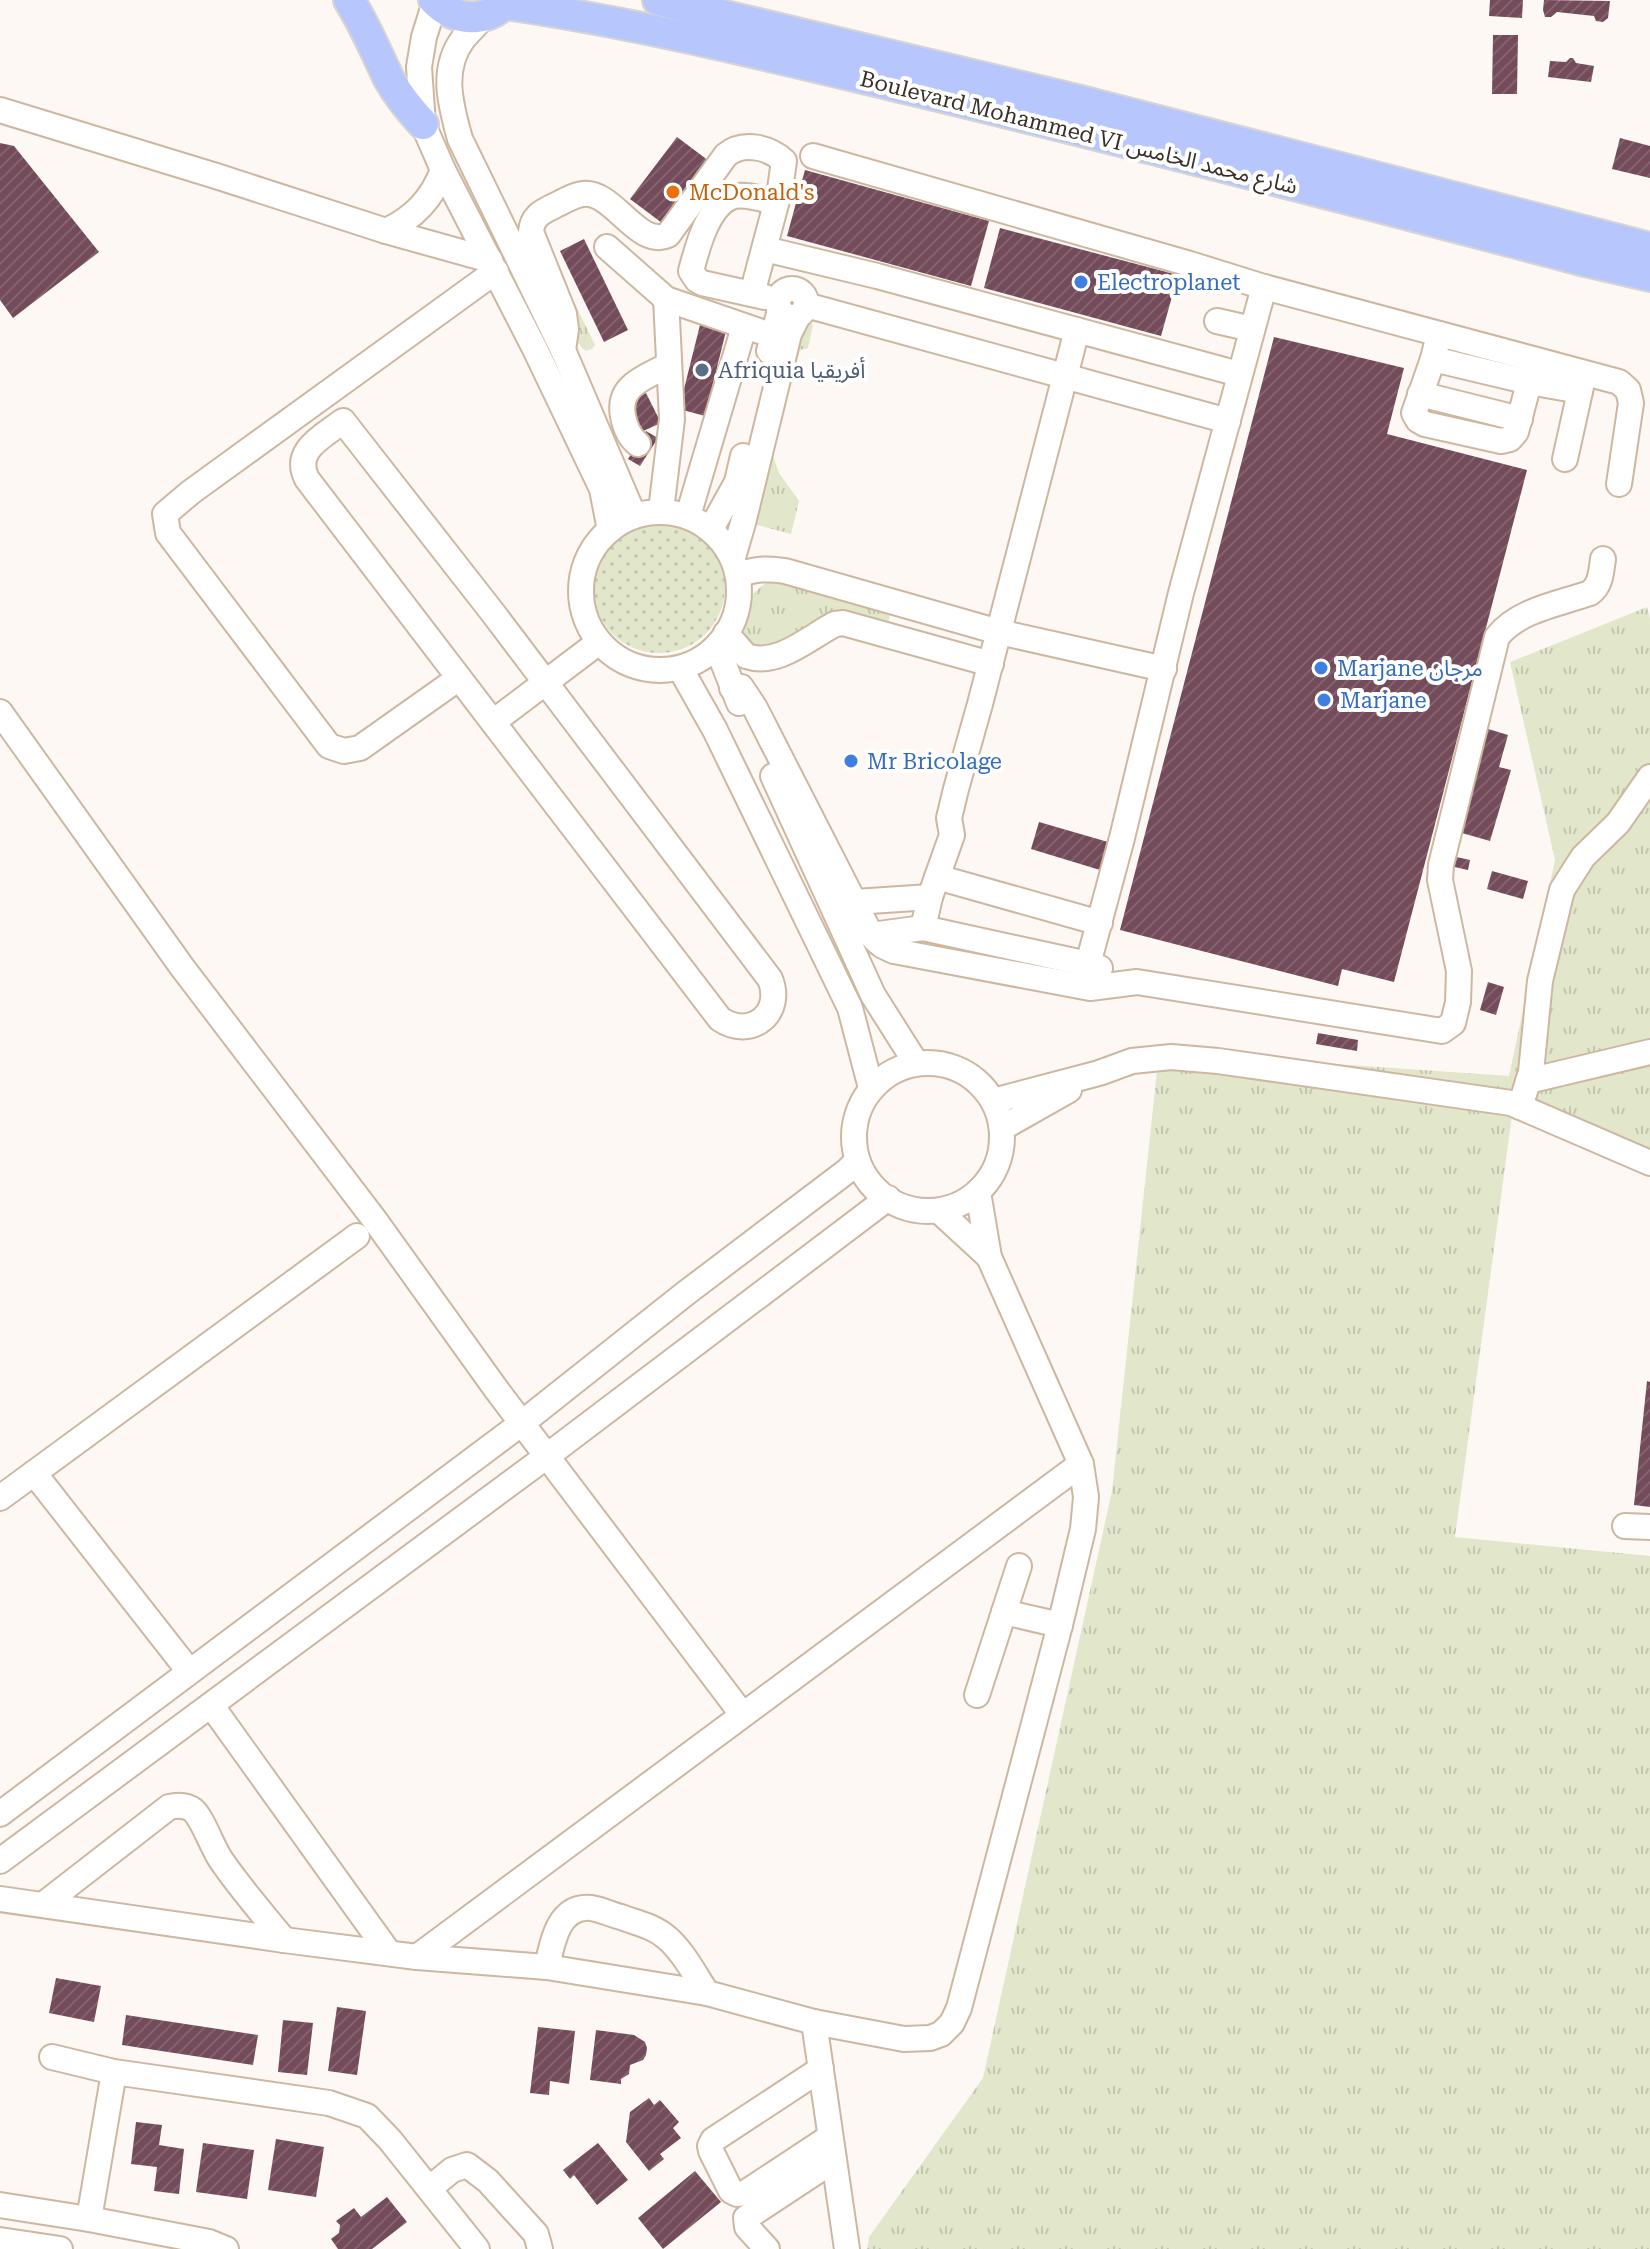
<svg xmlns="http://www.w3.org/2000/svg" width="1650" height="2249" font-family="'Roboto Serif','Noto Sans Arabic',serif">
<defs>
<pattern id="grass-tufts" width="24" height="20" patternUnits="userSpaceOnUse" patternTransform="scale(2)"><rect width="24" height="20" fill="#e2e6cb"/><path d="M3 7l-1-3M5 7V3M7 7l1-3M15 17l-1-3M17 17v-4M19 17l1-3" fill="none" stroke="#c3c6ae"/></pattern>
<pattern id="park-dots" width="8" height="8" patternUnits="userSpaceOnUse" patternTransform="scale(2)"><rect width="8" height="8" fill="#e2e6cb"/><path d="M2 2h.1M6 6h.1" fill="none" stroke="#c3c6ae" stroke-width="1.8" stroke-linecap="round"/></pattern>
<pattern id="building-hatch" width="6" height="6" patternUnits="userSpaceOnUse" patternTransform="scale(2)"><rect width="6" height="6" fill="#734b5a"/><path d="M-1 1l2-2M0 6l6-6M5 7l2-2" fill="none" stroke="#83636e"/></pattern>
</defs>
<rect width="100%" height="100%" fill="#fdf8f4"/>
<g fill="url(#grass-tufts)">
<path d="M538 228 595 345 592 349 586 351C565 337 547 255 538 228Z"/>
<polygon points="807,320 813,325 808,348 800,350 772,453 779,473 799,501 791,534 746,522 790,352"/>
<path d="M775 581 891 610 887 629 839 614 757 654 738 636C743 615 750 584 775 581Z"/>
<polygon points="1647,607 1650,619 1650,1148 1513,1108 1455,1537 1650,1556 1650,2249 867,2249 869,2237 983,2078 1112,1491 1159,1052 1509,1076 1555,860 1510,662"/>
</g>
<circle fill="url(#park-dots)" cx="659" cy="587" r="66"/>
<g fill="url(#building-hatch)">
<polygon points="1490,0 1523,0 1522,18 1489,16"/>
<polygon points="1544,0 1610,1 1608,18 1603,22 1596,21 1594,16 1557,12 1551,17 1545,17 1543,10"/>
<polygon points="1493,35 1518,35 1517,94 1492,94"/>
<polygon points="1570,58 1573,58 1576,63 1594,66 1591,82 1548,77 1550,61 1566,62"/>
<polygon points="677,137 709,161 662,223 630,199"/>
<polygon points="1620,138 1650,146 1650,178 1612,169"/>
<polygon points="0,143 14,146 99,252 13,318 0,300"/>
<polygon points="805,170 989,221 971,286 787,236"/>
<polygon points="1000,228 1178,275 1161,336 984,288"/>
<polygon points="584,239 628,330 604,342 560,251"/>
<polygon points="700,325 726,331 705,416 679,409"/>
<polygon points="1274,337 1404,368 1387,434 1527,470 1394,982 1342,969 1338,986 1120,930"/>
<polygon points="646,393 661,423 641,432 627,402"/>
<polygon points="646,431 658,438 640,466 628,459"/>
<polygon points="1485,728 1508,735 1499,767 1511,770 1490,841 1455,831"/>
<polygon points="1039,822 1108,842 1100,870 1031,849"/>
<polygon points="1452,856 1470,860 1468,870 1450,866"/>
<polygon points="1492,871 1528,881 1523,899 1487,889"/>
<polygon points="1488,982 1504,987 1496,1015 1480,1010"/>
<polygon points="1318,1033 1358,1040 1357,1051 1316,1044"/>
<polygon points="1647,1381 1650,1382 1650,1507 1634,1505"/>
<polygon points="56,1978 101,1986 94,2022 49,2013"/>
<polygon points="337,2007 366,2011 357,2075 328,2071"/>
<polygon points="126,2015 258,2035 253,2065 122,2045"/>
<polygon points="283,2020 313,2023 307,2075 278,2072"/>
<polygon points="538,2027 575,2031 569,2084 550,2081 549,2095 530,2093"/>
<polygon points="596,2030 634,2035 645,2042 647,2048 646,2055 643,2060 630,2065 629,2074 621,2079 621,2084 590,2080"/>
<polygon points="649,2098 654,2105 660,2100 679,2122 673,2128 681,2138 660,2154 664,2159 649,2171 626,2142 630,2112"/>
<polygon points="136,2122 162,2125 159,2145 184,2149 179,2194 154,2191 157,2167 131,2164"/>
<polygon points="276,2139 324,2147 316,2197 268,2190"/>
<polygon points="203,2143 254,2150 247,2199 196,2192"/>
<polygon points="598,2143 628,2180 597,2205 574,2175 570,2179 563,2170"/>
<polygon points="695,2171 721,2202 663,2249 638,2218"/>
<polygon points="387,2197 407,2222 372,2249 338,2249 331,2239 339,2233 340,2225 336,2221 354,2208 361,2217"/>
</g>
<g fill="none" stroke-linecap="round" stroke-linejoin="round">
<defs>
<g id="minor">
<polyline points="435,2 424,37 419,67 423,124 443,170 535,349 602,489 610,530"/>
<path d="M485 15C478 23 470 31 463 39 440 70 451 106 460 139L563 350 634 516"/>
<polyline points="0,110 216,176 386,231 490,260"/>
<polyline points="813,156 1190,264 1264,287"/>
<path d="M386 231C414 218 432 199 443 170"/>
<polyline points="607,247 666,299 759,331"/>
<polyline points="765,249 877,276 1239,374"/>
<circle cx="792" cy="303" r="14"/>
<path d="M765 297 702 283 697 280 691 271C697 249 707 207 731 197 742 193 764 199 776 203"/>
<polyline points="806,305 1228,421"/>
<polyline points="1217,321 1252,329"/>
<polyline points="1439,334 1433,359 1414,413 1418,420 1425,424 1501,441 1510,439 1516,432 1535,360"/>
<path d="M563 350 566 329 564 314 531 232C532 217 541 212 554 206 563 202 573 195 583 194 613 190 638 249 668 235L726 155C743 141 769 147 784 161L780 189 752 294"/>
<polyline points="769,351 780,310"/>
<polyline points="1433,359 1529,382 1580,391"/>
<polyline points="1420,394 1520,419"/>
<path d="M343 421 493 613 770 979C784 1013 751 1040 720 1019L307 479C292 450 324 436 343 421Z"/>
<path d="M638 444C629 437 625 427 623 416 617 385 645 378 668 365"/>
<polyline points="1565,459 1583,378"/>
<polyline points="661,511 672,419 666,299"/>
<circle cx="660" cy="591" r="79"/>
<polyline points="688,516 744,327"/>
<polyline points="711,529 737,482 743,456"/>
<polyline points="733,557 743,523 789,334 798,316"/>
<path d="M738 575C755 569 767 568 785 571L999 632 1164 669"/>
<path d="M726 633 746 656C778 667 808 638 835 624L843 623 991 664"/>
<polyline points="717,647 739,703"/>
<polyline points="680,668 715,730 850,1008 871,1088"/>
<polyline points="459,678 360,748 344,751 329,746 168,533 165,514 191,492 496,271"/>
<path d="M732 688 741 687 755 708 871 935C878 944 884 947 894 951L1090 988 1137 982 1442 1031 1453 1023 1458 1002 1459 971 1440 880 1441 865 1497 637C1518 610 1558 604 1590 593 1601 585 1601 572 1603 559"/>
<polyline points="0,712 182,967 374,1219 496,1389 742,1714"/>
<polyline points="493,722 599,642"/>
<polyline points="773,776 873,995 916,1063"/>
<polyline points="937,877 1100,923"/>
<polyline points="855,902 930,897"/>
<polyline points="923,928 930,897 952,835 949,818 956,789 980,704 1077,330"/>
<polyline points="871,935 923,928 1088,964 1100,968"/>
<polyline points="1088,964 1122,838 1181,593 1264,287 1619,382 1628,390 1631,403 1619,484"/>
<circle cx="928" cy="1137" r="74"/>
<polyline points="1528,1081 1650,1052"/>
<polyline points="993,1101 1099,1073 1132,1061 1171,1057 1218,1061 1511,1103 1650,1163"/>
<polyline points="1520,1107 1531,1072 1540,981 1562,890 1583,857 1618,823 1650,777"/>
<polyline points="1002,1128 1069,1090"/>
<polyline points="939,1211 989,1257"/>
<polyline points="34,1473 189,1671"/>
<polyline points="0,1498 357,1236"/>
<polyline points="1625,1526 1650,1527"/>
<polyline points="1004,1612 1060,1625"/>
<polyline points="977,1695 1019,1566"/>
<polyline points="211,1705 389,1953"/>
<polyline points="0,1814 522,1423 686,1293 847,1171 857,1161"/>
<polyline points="0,1861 547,1456 888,1198"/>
<polyline points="0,1899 284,1940 417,1957 547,1967 707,1993 814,2022 904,2039 930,2038 941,2034 952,2023 959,2008 1060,1625 1083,1529 1086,1497 1081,1464 989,1257 978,1192"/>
<path d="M44 1904 169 1807C177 1805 185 1804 193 1810 203 1819 212 1847 221 1860 240 1888 263 1914 284 1940"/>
<polyline points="417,1957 1081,1464"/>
<path d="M547 1967C552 1943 558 1905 591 1908 600 1909 612 1915 621 1917 637 1923 653 1926 666 1937 683 1951 695 1975 707 1993"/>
<polyline points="814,2022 847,2249"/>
<polyline points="52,2057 114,2072 329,2103 367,2116 390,2140 477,2249"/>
<polyline points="821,2069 713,2140 710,2146 711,2151 731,2191 737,2194 745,2193 830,2137"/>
<polyline points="430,2188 452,2170 467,2165 488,2181 536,2234 540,2249"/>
<polyline points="0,2205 89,2219 209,2242 226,2249"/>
<polyline points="89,2219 114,2072"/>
<polyline points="0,2240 60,2249"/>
<polyline points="767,2249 747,2227 746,2218 834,2160"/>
</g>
<g id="major">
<path d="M349 0C365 25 376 52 389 79 398 95 410 110 423 124"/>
<path d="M434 0C455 22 487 24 508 0"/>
<polyline points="658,0 1077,100 1650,248"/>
<path d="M505 4C643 24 778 58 913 90 1138 144 1362 202 1585 261L1650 276"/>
</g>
</defs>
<use href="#minor" stroke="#cdb7a0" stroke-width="28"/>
<use href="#major" stroke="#d7d5d4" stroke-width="34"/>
<use href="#minor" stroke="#fff" stroke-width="24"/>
<use href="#major" stroke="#b7c7fd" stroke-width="30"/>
</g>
<circle fill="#e8710a" stroke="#fff" stroke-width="3" cx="673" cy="192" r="8"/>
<g fill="#3f7fe0" stroke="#fff" stroke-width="3">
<circle cx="1081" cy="282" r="8"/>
<circle cx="1321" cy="668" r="8"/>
<circle cx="1324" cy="700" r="8"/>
<circle cx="851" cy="761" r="8"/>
</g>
<circle fill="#5c6f8a" stroke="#fff" stroke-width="3" cx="702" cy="370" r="8"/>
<g text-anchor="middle" stroke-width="8" stroke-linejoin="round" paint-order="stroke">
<g font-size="22" fill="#382f26" stroke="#fff">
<text transform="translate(1079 132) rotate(14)" y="8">Boulevard Mohammed VI شارع محمد الخامس</text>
</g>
<g font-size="22" fill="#c56008" stroke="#fff" text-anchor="start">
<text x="689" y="200">McDonald's</text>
</g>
<g font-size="22" fill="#366cbe" stroke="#fff" text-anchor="start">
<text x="1097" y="290">Electroplanet</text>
<text x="1337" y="676">Marjane مرجان</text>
<text x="1340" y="708">Marjane</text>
<text x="867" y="769">Mr Bricolage</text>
</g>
<g font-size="22" fill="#4e5e75" stroke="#fff" text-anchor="start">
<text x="718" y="378">Afriquia أفريقيا</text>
</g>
</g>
</svg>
